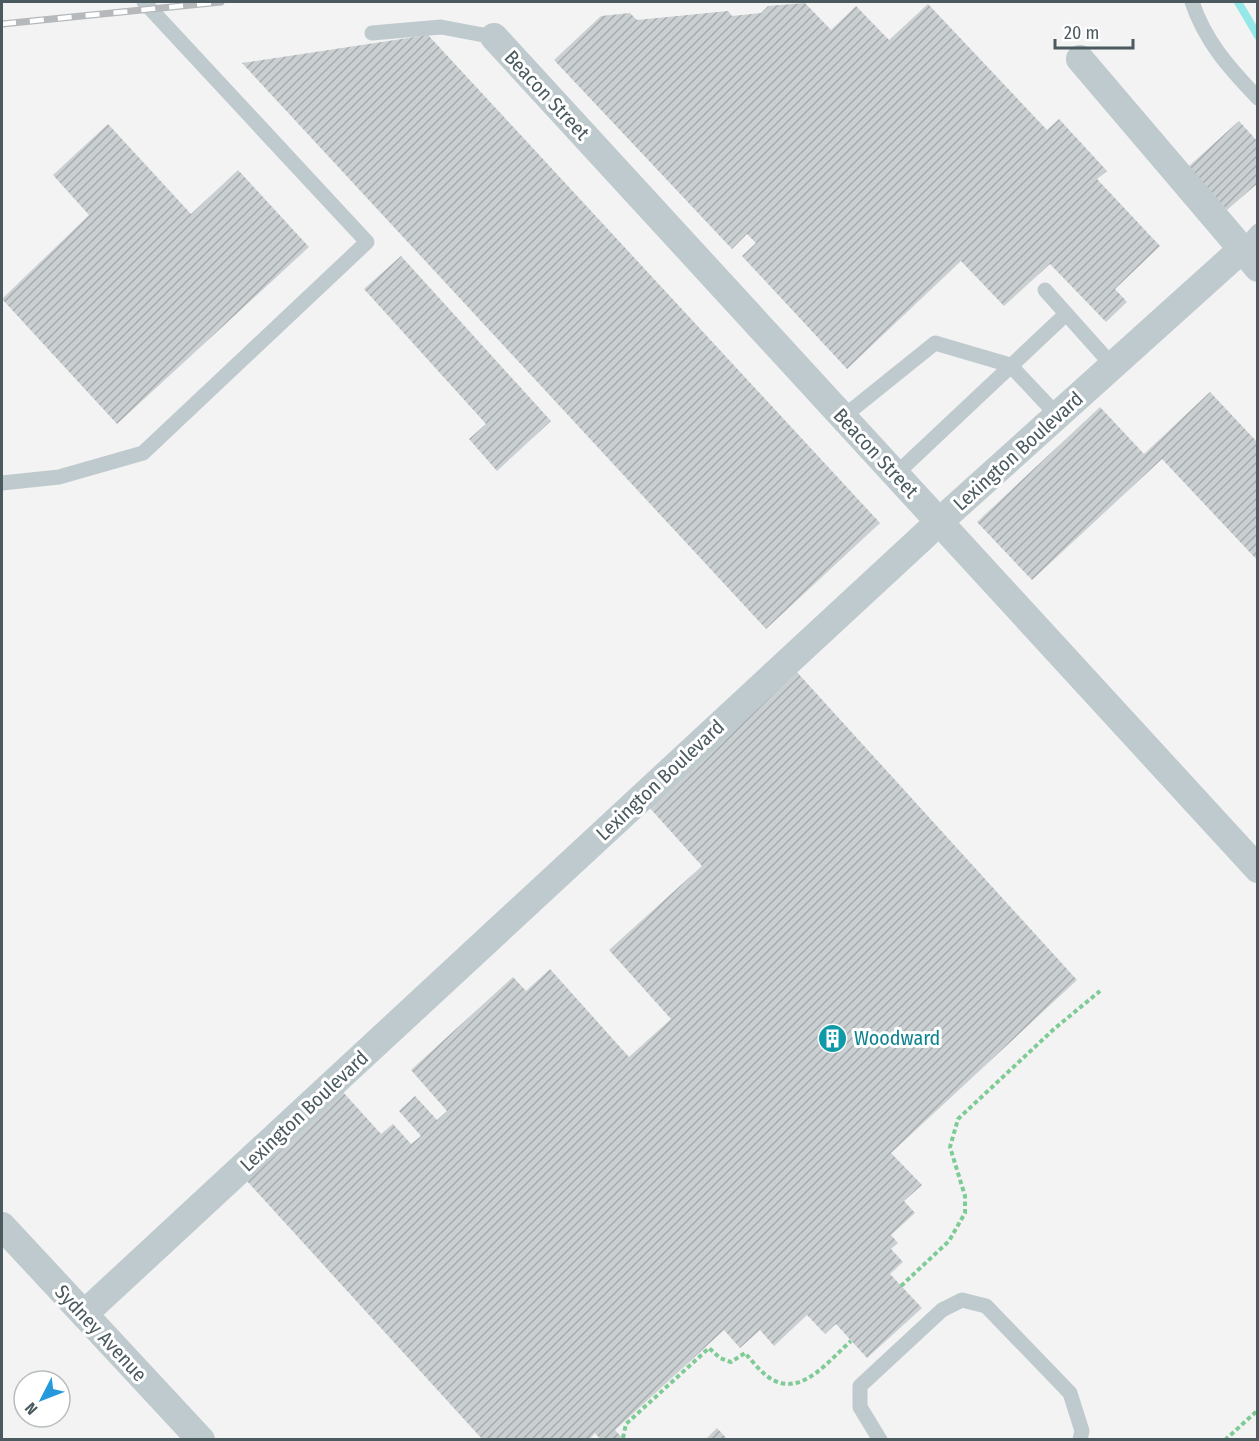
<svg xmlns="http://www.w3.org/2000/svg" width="1259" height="1441" font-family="'Fira Sans Condensed',sans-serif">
<defs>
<pattern id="building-hatch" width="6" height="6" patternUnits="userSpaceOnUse" patternTransform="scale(1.5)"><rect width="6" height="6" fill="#cacfd1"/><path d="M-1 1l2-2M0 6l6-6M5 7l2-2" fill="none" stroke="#a6abad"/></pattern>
</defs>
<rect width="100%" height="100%" fill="#f4f3f3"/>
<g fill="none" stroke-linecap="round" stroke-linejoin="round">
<polyline stroke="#95e7e8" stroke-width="8" points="1238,2 1258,36"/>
</g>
<g fill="url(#building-hatch)">
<polygon points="805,3 831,30 856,6 889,40 928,4 1047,130 1059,119 1107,171 1097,179 1160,246 1115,289 1127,302 1106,322 1050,264 1004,306 961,261 847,369 742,256 756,243 747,234 732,249 554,60 601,16 630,13 637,20 728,11 732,16 761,13 768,6"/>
<polygon points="428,35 880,523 766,629 242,63"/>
<polygon points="1239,121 1258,142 1258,183 1227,210 1188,167"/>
<polygon points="108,124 191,214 238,170 309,247 117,424 2,299 89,215 53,175"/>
<polygon points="401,256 551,421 497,471 469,439 486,424 364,289"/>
<polygon points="1210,392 1258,443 1258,561 1162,459 1032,580 977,522 1100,407 1144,454"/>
<polygon points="795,670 1077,980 891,1153 922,1185 904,1201 915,1213 891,1235 898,1243 891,1249 903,1262 890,1274 922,1308 867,1358 836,1324 825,1334 807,1315 774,1346 760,1330 740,1348 724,1330 615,1430 624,1440 601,1440 595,1433 589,1440 483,1440 246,1180 343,1092 381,1134 393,1124 411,1144 421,1136 399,1111 415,1096 437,1120 447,1111 411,1070 513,977 526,991 550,969 629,1057 671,1019 609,950 702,866 647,805"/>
<polygon points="717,1428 728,1440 705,1440"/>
</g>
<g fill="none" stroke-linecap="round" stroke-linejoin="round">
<g stroke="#7ecb96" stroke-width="4" stroke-dasharray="4.5 3" stroke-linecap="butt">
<polyline points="901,1286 949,1241 965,1213 965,1196 950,1147 958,1119 1054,1029 1100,991"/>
<path d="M623 1438 626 1424 709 1348 720 1358 731 1362 745 1353C753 1362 762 1374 773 1380 803 1396 830 1359 851 1341"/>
<polyline points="1225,1440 1258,1410"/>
</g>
<g stroke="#bfcace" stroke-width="15">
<path d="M1192 2C1205 41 1229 68 1258 98"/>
<polyline points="372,33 441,27 494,37"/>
<polyline points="1241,250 1258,231"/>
<polyline points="1045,290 1112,365"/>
<polyline points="843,417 935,343 1010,365 1057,415"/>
<polyline points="895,475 1066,314"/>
<polyline points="2,483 59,477 143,453 367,242 144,2"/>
<polyline points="880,1440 860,1407 860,1386 942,1310 962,1300 986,1306 1070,1393 1082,1431 1080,1440"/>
</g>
<g stroke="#bfcace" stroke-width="28">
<polyline points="494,37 1258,869"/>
<polyline points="1080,59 1258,268"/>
<polyline points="2,1226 201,1440"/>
<polyline points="84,1314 939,522 1241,250"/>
</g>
<defs>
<polyline id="rail" points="2,24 221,2"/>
</defs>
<use href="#rail" stroke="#b5b9bc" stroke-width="7"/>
<use href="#rail" stroke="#fff" stroke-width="4.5" stroke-dasharray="14" stroke-linecap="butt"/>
</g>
<defs>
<symbol id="building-disc" viewBox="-11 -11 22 22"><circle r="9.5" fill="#0f9aa8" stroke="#fff"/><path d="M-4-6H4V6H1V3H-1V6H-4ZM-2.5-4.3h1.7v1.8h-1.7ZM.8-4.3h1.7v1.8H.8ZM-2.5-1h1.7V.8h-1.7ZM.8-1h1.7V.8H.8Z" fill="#fff"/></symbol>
</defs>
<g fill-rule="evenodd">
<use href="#building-disc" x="816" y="1022" width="33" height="33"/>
</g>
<g text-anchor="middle" stroke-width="6" stroke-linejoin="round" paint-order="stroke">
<g font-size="20" fill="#4b5a5f" stroke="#fff">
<text transform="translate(547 95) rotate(47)" y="7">Beacon Street</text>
<text transform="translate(1018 451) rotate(-42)" y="7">Lexington Boulevard</text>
<text transform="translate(876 453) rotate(47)" y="7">Beacon Street</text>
<text transform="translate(660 780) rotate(-43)" y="7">Lexington Boulevard</text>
<text transform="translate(304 1111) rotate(-43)" y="7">Lexington Boulevard</text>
<text transform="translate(101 1333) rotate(47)" y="7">Sydney Avenue</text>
</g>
<g font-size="20" fill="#0d838f" stroke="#fff" text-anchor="start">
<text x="854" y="1045">Woodward</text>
</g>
</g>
<rect width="1259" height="1441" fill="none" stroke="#4b5a5f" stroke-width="6"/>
<g transform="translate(42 1399) rotate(228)"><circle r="28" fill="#ffffff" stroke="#b7bdbf" stroke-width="1.5"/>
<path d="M0-4.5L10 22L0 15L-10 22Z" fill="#2599dc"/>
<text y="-9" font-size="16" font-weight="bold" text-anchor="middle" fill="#4b5a5f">N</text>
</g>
<path d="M1055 39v9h78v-9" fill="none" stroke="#4b5a5f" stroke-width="3"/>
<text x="1064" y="39" font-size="18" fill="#4b5a5f" stroke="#ffffff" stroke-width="4.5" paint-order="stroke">20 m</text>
</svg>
